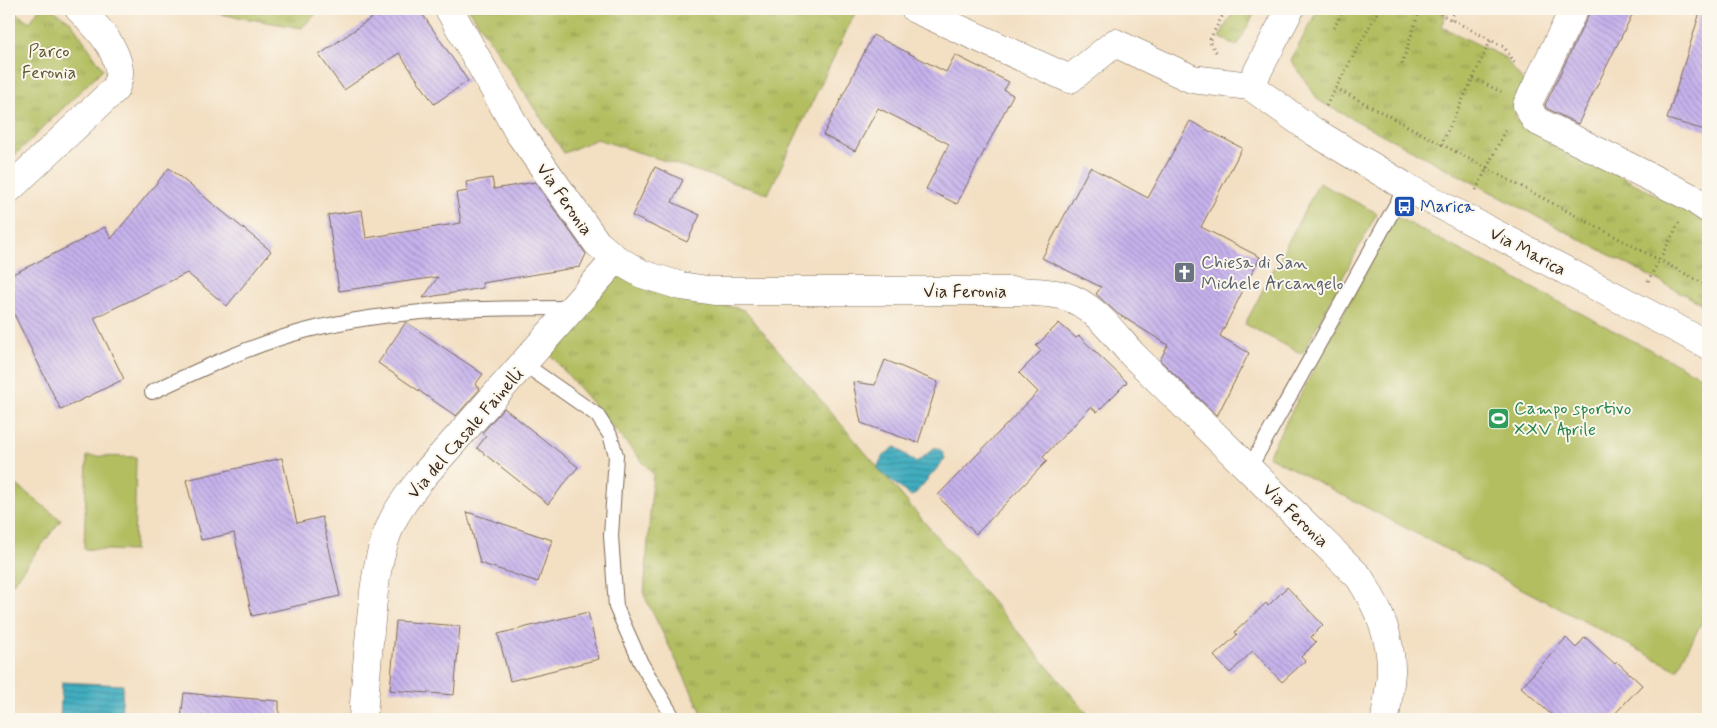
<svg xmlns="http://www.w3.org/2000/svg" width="1717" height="728" font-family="Mynerve,sans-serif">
<defs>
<pattern id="grass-tufts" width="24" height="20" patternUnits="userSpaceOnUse" patternTransform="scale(1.25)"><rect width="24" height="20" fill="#b2be60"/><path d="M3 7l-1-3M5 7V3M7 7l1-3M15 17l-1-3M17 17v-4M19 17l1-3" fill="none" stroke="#929b4f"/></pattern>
<pattern id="water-rules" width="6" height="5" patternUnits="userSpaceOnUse" patternTransform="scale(1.25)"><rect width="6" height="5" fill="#41adc0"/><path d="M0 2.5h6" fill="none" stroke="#388d9b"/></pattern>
<pattern id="building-back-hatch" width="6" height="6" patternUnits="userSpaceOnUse" patternTransform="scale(1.25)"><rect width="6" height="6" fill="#c6b2ed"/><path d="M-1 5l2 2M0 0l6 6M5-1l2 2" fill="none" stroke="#a291bf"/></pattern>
</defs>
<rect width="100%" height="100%" fill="#fbf7ec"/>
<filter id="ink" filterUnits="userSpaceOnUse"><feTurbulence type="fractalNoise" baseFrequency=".02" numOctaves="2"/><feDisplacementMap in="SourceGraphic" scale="10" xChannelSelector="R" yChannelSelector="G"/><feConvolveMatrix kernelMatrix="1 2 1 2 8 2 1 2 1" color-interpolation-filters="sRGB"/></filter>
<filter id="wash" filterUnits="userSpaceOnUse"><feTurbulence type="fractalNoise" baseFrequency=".0096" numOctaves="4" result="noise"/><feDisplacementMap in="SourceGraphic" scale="20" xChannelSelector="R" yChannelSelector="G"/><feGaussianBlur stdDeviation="1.12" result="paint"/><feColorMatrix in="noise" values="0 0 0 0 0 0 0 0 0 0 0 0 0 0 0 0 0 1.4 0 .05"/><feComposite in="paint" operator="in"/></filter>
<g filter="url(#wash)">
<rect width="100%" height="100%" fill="#f3dfc2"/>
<g fill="url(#grass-tufts)" stroke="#76743f">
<polygon points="9,9 30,22 39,9 52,9 71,22 103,69 9,161"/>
<polygon points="190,9 321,9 302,28"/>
<polygon points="469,9 857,9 768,194 597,139 564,153"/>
<polygon points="1235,9 1257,9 1237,46 1219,37"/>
<polygon points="1318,9 1447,9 1442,27 1504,57 1526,85 1515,116 1520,124 1693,214 1708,224 1708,307 1319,101 1291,60"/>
<polygon points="616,276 744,310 1092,719 705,719 644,595 653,474 549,353"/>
</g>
<g fill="#b2be60" stroke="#76743f">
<polygon points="1319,183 1377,213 1302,354 1245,324"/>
<polygon points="1395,216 1708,380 1708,610 1677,670 1268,456"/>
<polygon points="87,456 136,457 134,551 84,549"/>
<polygon points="9,479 61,520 9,588"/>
</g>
<g fill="url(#water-rules)" stroke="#3e6c6f">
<path d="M896 447 916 463 934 448C940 447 944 453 945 459L914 495 910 496 878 470C877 461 888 450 896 447Z"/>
<polygon points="62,682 123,685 121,719 60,719"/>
</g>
<g id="blocks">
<g fill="url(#building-back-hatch)">
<polygon points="384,9 419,9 468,81 434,104 399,53 344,90 319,55"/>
<polygon points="1589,9 1635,9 1578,124 1546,108 1545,105 1588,16"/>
<polygon points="1701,9 1708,9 1708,131 1667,119"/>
<polygon points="873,35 946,72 955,55 1009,82 1004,90 1013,95 957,204 926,189 949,144 878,108 855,151 823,135"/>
<polygon points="1190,121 1242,148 1201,227 1260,257 1220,336 1249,353 1217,416 1160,360 1168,345 1118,314 1096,294 1101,287 1042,258 1090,167 1148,198"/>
<polygon points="655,167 683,180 672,202 700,215 687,242 632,216"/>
<polygon points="169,168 271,251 227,306 187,273 94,318 124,379 61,410 9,304 9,276 84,239 83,238 105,227 111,239"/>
<polygon points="492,178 494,189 535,182 586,254 580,267 482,283 483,288 423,298 438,277 339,291 328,215 362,210 366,238 461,223 456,193 468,191 466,182"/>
<polygon points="406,322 483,374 475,385 480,389 456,416 378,363"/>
<polygon points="1059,323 1076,338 1079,336 1127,382 1097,412 1091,407 1043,457 1047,461 976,534 937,496 1038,392 1019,373 1041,351 1036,346"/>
<polygon points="885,360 938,382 918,443 861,423 853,382 875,385"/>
<polygon points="504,408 578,467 548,504 477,448 486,436 482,433"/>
<polygon points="282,458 297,523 322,517 340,596 252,616 234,533 201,540 186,480"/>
<polygon points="467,512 552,540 538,582 480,563"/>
<polygon points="1287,587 1323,625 1311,637 1316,642 1301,657 1305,661 1282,682 1253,651 1230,673 1214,656 1237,635 1235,632 1266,603 1268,606"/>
<polygon points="588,612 599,659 510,681 498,634"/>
<polygon points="396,621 460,626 454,695 390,690"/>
<polygon points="1585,637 1615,664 1617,662 1642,685 1610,719 1556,719 1521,687 1566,638 1576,648"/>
<polygon points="184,693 279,701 279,719 181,719"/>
</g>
</g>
</g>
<g filter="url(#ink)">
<use href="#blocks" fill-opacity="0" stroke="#7b6957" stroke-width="1"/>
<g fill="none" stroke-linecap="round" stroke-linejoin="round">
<defs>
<g id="lane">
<polyline points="524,364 597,415 610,435 616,455 611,536 616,607 641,663 674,719"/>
<path d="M152 392C201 369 256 343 308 330 395 308 484 308 573 308"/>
<polyline points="1249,469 1406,187"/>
</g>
<g id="street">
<path d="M449 9 519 133 597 243 616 259 642 274 681 286 714 291H1016C1032 292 1050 292 1065 296 1094 305 1113 333 1132 354L1359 577C1377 605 1392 638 1391 672 1390 688 1387 704 1385 719"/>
<polyline points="915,9 1070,79 1115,43 1192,79 1250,86 1313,131 1406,187 1708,345"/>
<polyline points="1574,9 1527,105 1535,120 1692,198 1708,209"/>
<polyline points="1250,86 1290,9"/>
<path d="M9 189 115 89C117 84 120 76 119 70 116 45 95 25 79 9"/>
<path d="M363 719C365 686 368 653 371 620 374 587 378 552 392 522 400 505 413 489 425 474L616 259"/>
</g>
</defs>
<use href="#lane" stroke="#7b6957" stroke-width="16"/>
<use href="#street" stroke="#7b6957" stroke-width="29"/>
<g stroke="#7b6957" stroke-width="3" stroke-dasharray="1 4" stroke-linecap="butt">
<polyline points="1431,9 1504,47 1515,63"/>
<polyline points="1451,20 1454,9"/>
<polyline points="1334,28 1344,9"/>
<polyline points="1216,52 1209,41 1226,9"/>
<polyline points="1402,64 1420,9"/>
<polyline points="1473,78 1491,40"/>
<polyline points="1336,88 1708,286"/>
<polyline points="1326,106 1379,9"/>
<polyline points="1441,145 1473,78 1501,92"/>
<polyline points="1476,190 1506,129"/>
<polyline points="1648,281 1679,223"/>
</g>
<use href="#lane" stroke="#fff" stroke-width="14"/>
<use href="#street" stroke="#fff" stroke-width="28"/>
</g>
</g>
<defs>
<symbol id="bus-square" viewBox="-11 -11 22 22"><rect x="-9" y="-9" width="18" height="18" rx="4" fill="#1a4fb4" stroke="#fbf7ec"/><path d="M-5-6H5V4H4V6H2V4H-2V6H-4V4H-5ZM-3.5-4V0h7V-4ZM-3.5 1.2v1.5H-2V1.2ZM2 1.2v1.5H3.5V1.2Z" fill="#fff"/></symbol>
<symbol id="church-square" viewBox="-11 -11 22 22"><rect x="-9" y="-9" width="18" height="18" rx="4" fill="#6b7280" stroke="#fbf7ec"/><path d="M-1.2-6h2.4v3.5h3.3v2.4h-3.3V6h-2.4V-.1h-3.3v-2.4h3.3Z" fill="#fff"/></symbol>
<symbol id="stadium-square" viewBox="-11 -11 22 22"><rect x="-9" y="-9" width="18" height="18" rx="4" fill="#2e9e5b" stroke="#fbf7ec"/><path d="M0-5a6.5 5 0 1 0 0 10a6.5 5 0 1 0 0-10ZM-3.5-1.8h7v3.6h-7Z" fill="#fff"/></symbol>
</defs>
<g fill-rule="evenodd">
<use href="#bus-square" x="1392" y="194" width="25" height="25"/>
<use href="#church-square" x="1172" y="260" width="25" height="25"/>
<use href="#stadium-square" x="1486" y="406" width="25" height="25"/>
</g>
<g text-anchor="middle" stroke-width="4" stroke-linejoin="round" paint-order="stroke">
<g font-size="18" fill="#5f5632" stroke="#fbf7ec">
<text x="49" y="57">Parco<tspan x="49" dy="21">Feronia</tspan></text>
</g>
<g font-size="18" fill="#3b2a1e" stroke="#fbf7ec">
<text transform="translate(565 199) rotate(55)" y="6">Via Feronia</text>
<text transform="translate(1528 251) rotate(28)" y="6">Via Marica</text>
<text x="965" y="297">Via Feronia</text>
<text transform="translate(465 433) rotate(-49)" y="6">Via del Casale Fainelli</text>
<text transform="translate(1296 515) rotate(44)" y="6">Via Feronia</text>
</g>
<g font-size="18" fill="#164399" stroke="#fbf7ec" text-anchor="start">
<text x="1420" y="212">Marica</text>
</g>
<g font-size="18" fill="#5b616d" stroke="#fbf7ec" text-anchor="start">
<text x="1201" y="268">Chiesa di San<tspan x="1201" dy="21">Michele Arcangelo</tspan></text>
</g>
<g font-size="18" fill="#27864d" stroke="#fbf7ec" text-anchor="start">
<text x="1514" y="414">Campo sportivo<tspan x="1514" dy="21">XXV Aprile</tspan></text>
</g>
</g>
<rect width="1717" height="728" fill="none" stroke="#fbf7ec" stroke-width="30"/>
</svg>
